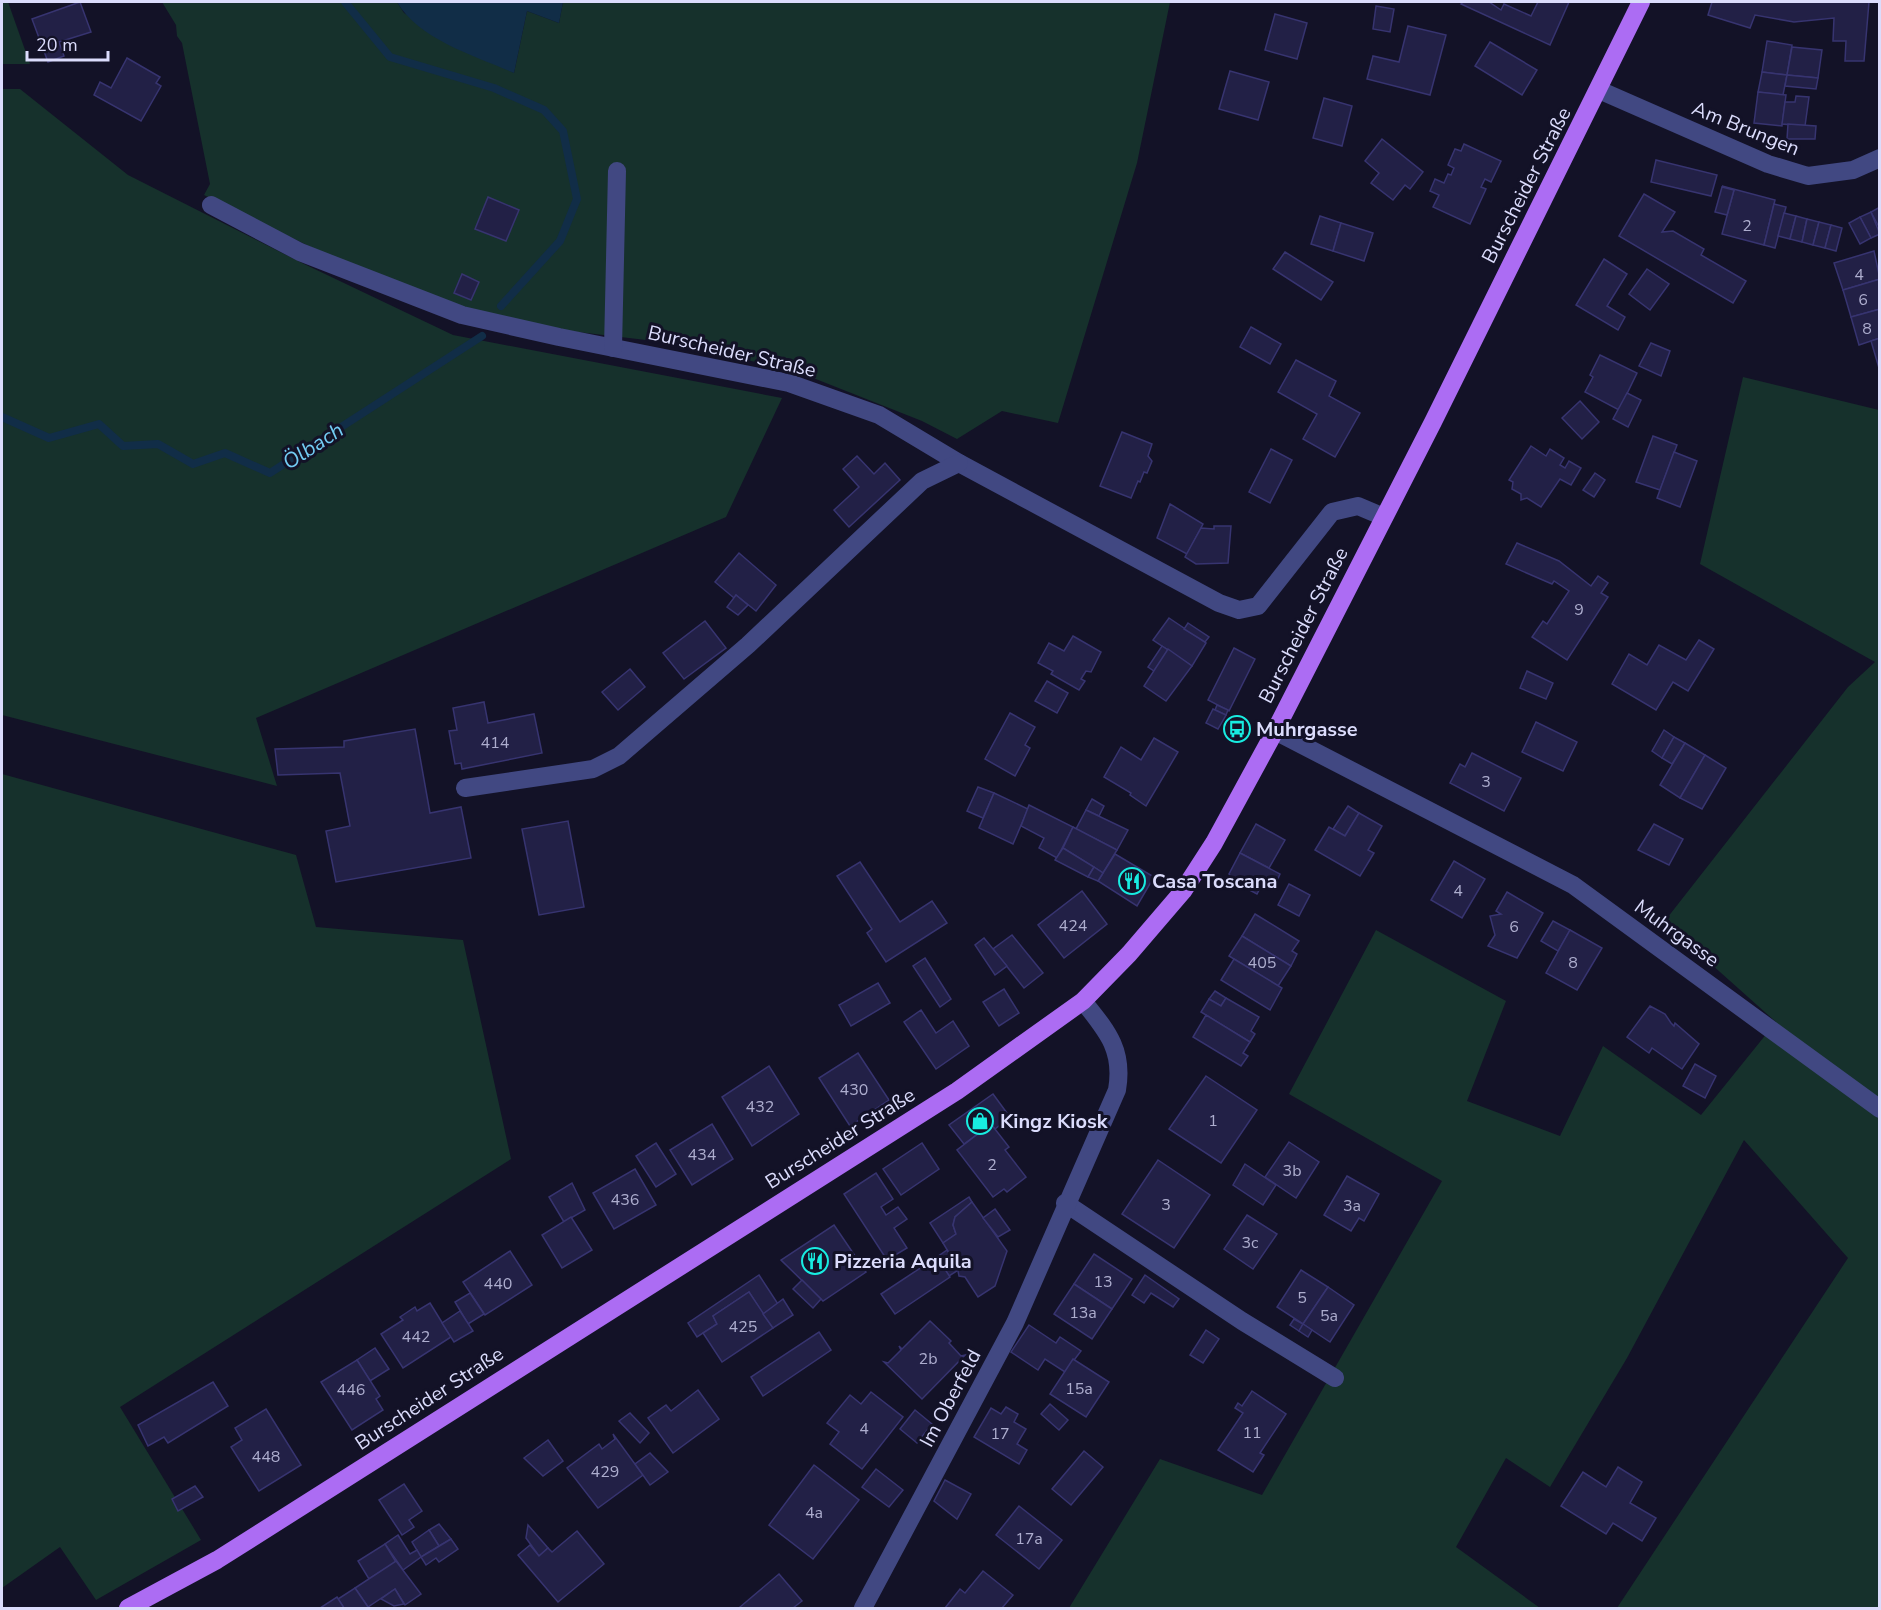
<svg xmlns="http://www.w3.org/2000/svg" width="1881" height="1610" font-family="'Nunito Sans',sans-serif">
<rect width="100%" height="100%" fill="#131227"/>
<g fill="#16312c">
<polygon points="2,2 8,2 30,64 2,64"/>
<polygon points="162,2 397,2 404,13 514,73 527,11 559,23 563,2 1170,2 1137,163 1058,423 1002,411 957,439 922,421 793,370 663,342 494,322 354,268 204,195 210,184 182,43 177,36 176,25"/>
<polygon points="2,89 20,89 128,175 302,263 453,335 782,398 726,517 256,718 277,786 2,715"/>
<polygon points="1743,377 1879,410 1879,1608 1617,1608 1848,1258 1744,1140 1627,1358 1550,1487 1506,1458 1456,1547 1540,1608 1069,1608 1160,1459 1262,1495 1442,1181 1289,1094 1376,930 1506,1001 1467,1101 1560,1136 1603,1046 1701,1115 1776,1022 1664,922 1848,687 1875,662 1700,564"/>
<polygon points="2,774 296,855 316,927 463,940 511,1159 120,1407 201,1540 96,1600 60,1547 2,1588"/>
</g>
<path fill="#112d47" d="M397 2H563L559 23 527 11 514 73C476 56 419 40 397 2Z"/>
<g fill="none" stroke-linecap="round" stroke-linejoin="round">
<g stroke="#112d47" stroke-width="8">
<polyline points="345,2 390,57 494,88 544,110 563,131 577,199 560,241 501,306"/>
<polyline points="2,417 49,438 99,424 123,446 158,444 193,464 225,453 270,473 482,336"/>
</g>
</g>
<g fill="#222046" stroke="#373470" stroke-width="1.5">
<polygon points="80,2 91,32 59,42 64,56 48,62 32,19"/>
<polygon points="1463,2 1489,2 1501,10 1504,4 1531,16 1538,2 1569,2 1550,45 1461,4"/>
<polygon points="1712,2 1869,2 1864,61 1845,61 1846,41 1833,41 1834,18 1794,22 1755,15 1750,28 1708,15"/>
<polygon points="1376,6 1394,9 1390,32 1373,29"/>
<polygon points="1275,14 1307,23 1297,59 1265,50"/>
<polygon points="1408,26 1446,35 1430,95 1367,79 1373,56 1399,62"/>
<polygon points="1767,41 1792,45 1787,75 1762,72"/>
<polygon points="1490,42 1537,70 1522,95 1475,66"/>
<polygon points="1792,47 1822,50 1818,78 1787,75"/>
<polygon points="127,58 160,77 156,83 161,86 141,121 94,95 100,82 111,88"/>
<polygon points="1230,71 1269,82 1258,120 1219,109"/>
<polygon points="1762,72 1787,75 1783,95 1758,92"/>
<polygon points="1787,75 1818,78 1816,89 1785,86"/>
<polygon points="1758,92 1786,95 1782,126 1754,123"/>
<polygon points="1796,96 1809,97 1805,126 1782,124 1785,102 1795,102"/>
<polygon points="1324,98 1352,106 1342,146 1313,138"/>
<polygon points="1788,124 1816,126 1815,139 1787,139"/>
<polygon points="1382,139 1423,172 1410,189 1405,185 1393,200 1371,183 1379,173 1365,161"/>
<polygon points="1464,144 1501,161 1491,182 1485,179 1481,187 1486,189 1470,224 1433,207 1439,195 1430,191 1435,179 1444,183 1448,174 1451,175 1454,168 1448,165 1455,149 1461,151"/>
<polygon points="1656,160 1717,175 1711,196 1651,182"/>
<polygon points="1722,186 1775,200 1764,245 1722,234 1734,190"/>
<polygon points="1722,187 1734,190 1727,215 1715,212"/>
<polygon points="1644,194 1675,212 1662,232 1673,231 1704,249 1701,255 1746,281 1733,303 1619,236"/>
<polygon points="488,197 519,210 506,241 475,229"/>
<polygon points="1774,204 1786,207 1775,248 1764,245"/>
<polygon points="1880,207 1880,229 1871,212"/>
<polygon points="1871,212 1880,234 1871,238 1860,217"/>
<polygon points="1784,213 1796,216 1790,239 1778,236"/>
<polygon points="1320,216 1341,223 1333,251 1311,244"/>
<polygon points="1796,216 1807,219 1802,242 1790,239"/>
<polygon points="1860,217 1871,238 1860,244 1849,223"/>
<polygon points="1807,219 1819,222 1813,245 1802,242"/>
<polygon points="1819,222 1831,225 1825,248 1813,245"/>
<polygon points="1341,223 1373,233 1364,261 1333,251"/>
<polygon points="1831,225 1842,228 1836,251 1825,248"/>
<polygon points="1874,251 1880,279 1843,290 1834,263"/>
<polygon points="1285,252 1333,282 1321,300 1273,269"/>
<polygon points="1604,259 1627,274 1607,306 1625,317 1618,330 1576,305"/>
<polygon points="1647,269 1669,284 1650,310 1629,294"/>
<polygon points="462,274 479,282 471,300 454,293"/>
<polygon points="1880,279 1880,309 1851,317 1843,290"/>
<polygon points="1880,309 1880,338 1859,345 1851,317"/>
<polygon points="1251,327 1281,344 1270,364 1240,347"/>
<polygon points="1880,338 1880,367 1879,368 1871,341"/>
<polygon points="1651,343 1670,351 1661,376 1639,366"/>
<polygon points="1600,355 1637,373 1619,410 1585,392 1593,377 1590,375"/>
<polygon points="1296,360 1336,381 1329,396 1360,413 1335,457 1303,439 1317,414 1278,392"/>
<polygon points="1627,393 1641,400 1628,427 1613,419"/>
<polygon points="1580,401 1599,422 1582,439 1562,418"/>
<polygon points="1122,432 1152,444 1148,456 1152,461 1147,473 1144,472 1140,482 1138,481 1131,498 1100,486"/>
<polygon points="1653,436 1677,445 1660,490 1636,482"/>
<polygon points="1531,446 1546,456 1550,449 1564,458 1560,465 1565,468 1569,461 1581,468 1571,485 1560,479 1541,507 1527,498 1521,500 1521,494 1512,489 1513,482 1509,480"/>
<polygon points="1271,449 1292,460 1270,503 1249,492"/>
<polygon points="1674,452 1697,461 1680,507 1657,498"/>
<polygon points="857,456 874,474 885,463 900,480 849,527 834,510 859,487 843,469"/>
<polygon points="1595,473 1605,480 1594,497 1583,490"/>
<polygon points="1170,504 1203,524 1187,554 1157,538"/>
<polygon points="1214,526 1231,526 1228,563 1196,564 1185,557 1201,528 1214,529"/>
<polygon points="1517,543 1559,561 1591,586 1598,576 1608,583 1601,593 1608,597 1567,660 1532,637 1543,621 1547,624 1569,591 1554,581 1552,584 1506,564"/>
<polygon points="739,553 776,585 756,611 736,595 734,598 715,582"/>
<polygon points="736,595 748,605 738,615 727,607"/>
<polygon points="1169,618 1206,643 1192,666 1153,640"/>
<polygon points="705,621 726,648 684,679 663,653"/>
<polygon points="1188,623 1209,637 1205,642 1184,629"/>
<polygon points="1073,636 1101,652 1091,672 1086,671 1081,679 1085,681 1079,690 1051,674 1053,671 1038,663 1049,643 1064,651"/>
<polygon points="1699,640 1714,649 1688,691 1673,682 1656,710 1612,684 1629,654 1647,665 1659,645 1686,660"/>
<polygon points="1162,646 1168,650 1154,671 1148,667"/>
<polygon points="1234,648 1255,659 1229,711 1208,700"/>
<polygon points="1168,649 1192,666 1166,701 1144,686"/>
<polygon points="630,669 645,687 618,710 602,692"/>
<polygon points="1527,671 1553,683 1546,699 1520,688"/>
<polygon points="1047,681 1068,693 1057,713 1035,701"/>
<polygon points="484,702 488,723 534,714 542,753 462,769 461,763 455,764 449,731 457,730 453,708"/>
<polygon points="1217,705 1228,710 1226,715 1215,710"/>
<polygon points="1213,709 1226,715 1218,729 1206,723"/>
<polygon points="1010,713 1035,727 1025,745 1030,748 1015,776 985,759"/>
<polygon points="1536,722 1577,742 1563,771 1522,752"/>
<polygon points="415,729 430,813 461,807 471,858 336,882 326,831 350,826 340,773 278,775 275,749 344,747 344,741"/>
<polygon points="1664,730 1674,737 1662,758 1652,751"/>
<polygon points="1674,737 1685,743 1672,764 1662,758"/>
<polygon points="1154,738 1178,752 1146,806 1130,795 1131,793 1104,777 1121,747 1141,760"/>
<polygon points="1685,743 1705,755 1680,798 1660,785"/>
<polygon points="1472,753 1521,778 1504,811 1450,783 1460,764 1465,767"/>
<polygon points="1705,755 1726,768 1702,809 1680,798"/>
<polygon points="978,787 994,793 983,818 967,811"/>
<polygon points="994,793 1028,809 1013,844 979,828"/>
<polygon points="1092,799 1104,806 1099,816 1086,810"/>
<polygon points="1029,805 1073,827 1057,858 1039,848 1044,838 1021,826"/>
<polygon points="1348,806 1359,813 1345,836 1333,829"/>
<polygon points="1086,810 1128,830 1117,850 1076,829"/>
<polygon points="1359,813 1382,826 1368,850 1374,853 1360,876 1315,850 1329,827 1345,836"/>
<polygon points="568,821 584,907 539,915 522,829"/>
<polygon points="1256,824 1285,840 1269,868 1240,853"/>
<polygon points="1654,824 1683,839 1669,865 1638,850"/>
<polygon points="1073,827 1117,850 1103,873 1063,848"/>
<polygon points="1063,848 1094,867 1088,877 1055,860"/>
<polygon points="1240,853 1280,874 1276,883 1266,877 1257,894 1234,882 1229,874"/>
<polygon points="1115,854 1154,877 1137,906 1098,881"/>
<polygon points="1454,861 1485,879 1462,918 1431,900"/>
<polygon points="860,862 900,922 932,901 947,923 886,962 867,933 872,929 837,876"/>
<polygon points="1094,867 1103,873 1098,881 1088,877"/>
<polygon points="1289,884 1310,895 1299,916 1278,905"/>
<polygon points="1082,891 1107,924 1064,958 1038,925"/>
<polygon points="1507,892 1543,913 1517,958 1488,946 1495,935 1490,916 1501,914 1496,911"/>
<polygon points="1255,914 1299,941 1292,951 1297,954 1291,966 1242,936"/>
<polygon points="1553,921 1570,930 1558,951 1541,941"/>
<polygon points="1570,930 1602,948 1577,990 1546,973"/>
<polygon points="1012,935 1043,973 1024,988 993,949"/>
<polygon points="1242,936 1291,966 1278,986 1229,956"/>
<polygon points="984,938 1007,966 995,975 975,945"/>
<polygon points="925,958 951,999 940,1007 913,966"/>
<polygon points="1234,959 1282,988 1270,1010 1221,980"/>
<polygon points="878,983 890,1003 851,1026 839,1005"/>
<polygon points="1004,989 1019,1013 999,1026 983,1002"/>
<polygon points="1215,991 1226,998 1221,1006 1209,999"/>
<polygon points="1226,998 1259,1017 1251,1031 1255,1034 1250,1042 1201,1012 1209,999 1221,1006"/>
<polygon points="1650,1006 1665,1014 1671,1023 1674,1026 1675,1023 1699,1044 1682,1069 1652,1048 1649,1053 1627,1037"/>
<polygon points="921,1010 936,1033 953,1021 969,1046 936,1069 904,1022"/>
<polygon points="1206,1015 1250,1042 1243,1053 1248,1056 1241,1066 1193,1037"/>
<polygon points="858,1053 889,1100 850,1126 819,1078"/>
<polygon points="1695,1064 1716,1076 1705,1098 1683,1086"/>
<polygon points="769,1066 799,1114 752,1146 722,1097"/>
<polygon points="1206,1076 1257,1110 1221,1163 1169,1129"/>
<polygon points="993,1094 1010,1117 995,1129 991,1124 964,1144 949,1125"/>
<polygon points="712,1124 733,1159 692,1185 670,1150"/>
<polygon points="991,1124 1009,1147 1005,1150 1026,1177 1007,1192 1004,1189 993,1197 957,1150"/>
<polygon points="1289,1142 1319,1162 1296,1198 1265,1177"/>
<polygon points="656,1143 676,1174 656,1187 636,1156"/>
<polygon points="922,1143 939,1169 901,1195 883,1169"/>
<polygon points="1158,1160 1210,1195 1174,1248 1122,1214"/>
<polygon points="1245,1164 1276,1185 1263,1205 1233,1185"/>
<polygon points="635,1169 656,1205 614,1229 593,1193"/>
<polygon points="876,1173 893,1199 881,1207 886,1215 898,1207 907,1219 894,1228 907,1248 887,1260 844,1194"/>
<polygon points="1347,1176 1379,1194 1364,1221 1359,1218 1351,1231 1324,1215"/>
<polygon points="572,1183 585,1210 564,1222 549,1197"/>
<polygon points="969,1197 972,1202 955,1217 953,1225 956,1234 943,1243 930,1223"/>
<polygon points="972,1202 1007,1251 995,1286 978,1297 965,1277 959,1276 957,1266 951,1265 952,1258 943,1243 956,1234 953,1225 955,1217"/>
<polygon points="995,1209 1010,1230 998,1237 983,1218"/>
<polygon points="1247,1215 1277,1234 1253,1269 1224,1249"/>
<polygon points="571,1217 592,1250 562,1268 542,1235"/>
<polygon points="834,1225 866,1272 823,1301 781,1260"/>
<polygon points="947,1250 952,1258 951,1265 960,1269 949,1276 937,1257"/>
<polygon points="510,1251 532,1285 485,1315 463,1282"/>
<polygon points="1094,1254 1132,1279 1112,1309 1074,1284"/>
<polygon points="937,1257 950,1277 895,1314 881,1294"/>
<polygon points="1301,1270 1328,1287 1303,1324 1277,1307"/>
<polygon points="759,1275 778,1304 763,1314 749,1292 713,1316 717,1324 697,1337 688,1323"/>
<polygon points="1145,1275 1179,1299 1173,1307 1151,1293 1144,1303 1132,1295"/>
<polygon points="802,1280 821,1299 813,1308 793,1289"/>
<polygon points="1074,1284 1112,1309 1092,1339 1054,1314"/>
<polygon points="1328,1287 1354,1305 1330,1342 1303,1324"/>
<polygon points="749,1292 773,1328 722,1362 703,1333 717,1324 713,1316"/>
<polygon points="470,1293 484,1314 468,1324 455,1302"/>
<polygon points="783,1299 793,1315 773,1328 763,1314"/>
<polygon points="430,1303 451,1337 403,1368 381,1334 403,1320 400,1317 415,1307 417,1311"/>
<polygon points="460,1311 473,1331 454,1342 442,1323"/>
<polygon points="1294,1319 1303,1324 1299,1331 1290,1325"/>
<polygon points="930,1321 951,1341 949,1343 961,1356 965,1355 922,1399 884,1362 888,1363 901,1350 899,1346 902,1349"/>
<polygon points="1303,1324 1312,1330 1308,1337 1299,1331"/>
<polygon points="1029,1325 1056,1343 1060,1337 1081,1351 1065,1372 1045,1359 1038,1370 1011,1352"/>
<polygon points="1206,1330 1219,1339 1203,1363 1190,1355"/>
<polygon points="819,1332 831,1350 763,1396 751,1377"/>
<polygon points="375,1348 389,1369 370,1381 357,1360"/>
<polygon points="1073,1359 1109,1382 1086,1417 1050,1394"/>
<polygon points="357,1360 380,1396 376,1399 383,1410 352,1430 321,1382"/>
<polygon points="213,1382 228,1406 168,1443 164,1437 148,1446 138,1425"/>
<polygon points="698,1390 719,1419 673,1453 648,1418 666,1405 671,1411"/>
<polygon points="1252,1391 1286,1414 1260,1453 1264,1455 1253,1472 1218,1450 1243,1413 1235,1408 1238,1403 1242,1406"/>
<polygon points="871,1392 903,1417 862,1469 830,1444 839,1432 827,1423 850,1395 861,1404"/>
<polygon points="1050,1404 1068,1420 1059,1430 1041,1414"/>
<polygon points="1006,1407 1018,1414 1014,1422 1026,1429 1017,1444 1027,1450 1019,1464 974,1437 991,1408 1001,1414"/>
<polygon points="266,1409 301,1465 259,1491 231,1447 242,1440 235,1428"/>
<polygon points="915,1410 932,1424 917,1443 900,1429"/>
<polygon points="630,1413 649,1433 640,1443 619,1421"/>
<polygon points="613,1434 643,1475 598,1508 567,1468 599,1444 602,1449 615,1439"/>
<polygon points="548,1440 563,1461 543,1476 524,1458"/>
<polygon points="1084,1451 1103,1467 1071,1505 1052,1489"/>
<polygon points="650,1453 668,1472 650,1485 635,1464"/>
<polygon points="814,1465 859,1500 813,1559 769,1525"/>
<polygon points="1618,1467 1642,1482 1630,1503 1656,1518 1642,1541 1613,1523 1606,1534 1561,1506 1583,1472 1606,1487"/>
<polygon points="876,1469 903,1490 889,1507 862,1487"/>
<polygon points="945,1480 971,1494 957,1519 934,1501"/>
<polygon points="404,1484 422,1511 409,1520 414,1527 402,1535 379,1500"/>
<polygon points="195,1486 203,1497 178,1511 172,1499"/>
<polygon points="1019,1506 1062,1540 1039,1569 996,1535"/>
<polygon points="439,1524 451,1539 439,1546 429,1530"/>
<polygon points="528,1525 548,1548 539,1556 526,1538"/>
<polygon points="429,1530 439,1546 421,1557 412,1542"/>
<polygon points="577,1531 604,1564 558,1602 518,1555 530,1545 539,1556 548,1548 552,1552"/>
<polygon points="398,1535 410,1554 417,1550 421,1557 403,1570 385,1544"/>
<polygon points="451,1539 458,1549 439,1562 436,1558 426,1565 421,1557"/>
<polygon points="385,1544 396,1562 369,1579 358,1561"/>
<polygon points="396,1561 421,1594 405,1605 395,1589 368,1607 355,1588"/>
<polygon points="983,1571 1013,1595 1002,1608 945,1608 960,1589 965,1593"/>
<polygon points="779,1574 802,1601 793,1608 742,1608 740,1607"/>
<polygon points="355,1588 368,1607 368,1608 344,1608 338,1599"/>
<polygon points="395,1589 404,1604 394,1606 381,1599"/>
<polygon points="337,1597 344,1608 320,1608"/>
</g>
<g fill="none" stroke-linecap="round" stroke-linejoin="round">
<g stroke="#414882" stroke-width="18">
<polyline points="1599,90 1768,164 1808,176 1853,170 1880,158"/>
<polyline points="211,205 300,252 462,315 559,337 789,383 879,415 959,463 1219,603 1239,610 1258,606 1332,512 1358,506 1384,517"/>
<polyline points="613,348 617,171"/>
<polyline points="1275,731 1573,885 1880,1109"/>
<polyline points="465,788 593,769 619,756 748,645 922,481 959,463"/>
<polyline points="1065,1203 1242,1321 1335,1378"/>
<path d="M863 1608 1015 1323 1117 1090C1124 1050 1107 1031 1083 1001"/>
</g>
<polyline stroke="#ac6cf3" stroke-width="18" points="128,1608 217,1560 957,1091 1083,1001 1129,954 1183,891 1214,843 1275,731 1433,422 1641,2"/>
</g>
<defs>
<symbol id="bus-ring" viewBox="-11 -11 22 22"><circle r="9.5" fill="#131227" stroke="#18ece1" stroke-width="1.5"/><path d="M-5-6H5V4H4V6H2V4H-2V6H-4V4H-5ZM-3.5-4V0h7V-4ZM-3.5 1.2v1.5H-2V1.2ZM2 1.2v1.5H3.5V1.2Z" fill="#18ece1"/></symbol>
<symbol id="restaurant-ring" viewBox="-11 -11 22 22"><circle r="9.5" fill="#131227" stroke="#18ece1" stroke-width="1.5"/><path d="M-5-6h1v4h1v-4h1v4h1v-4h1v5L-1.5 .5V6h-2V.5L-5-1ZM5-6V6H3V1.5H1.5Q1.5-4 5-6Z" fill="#18ece1"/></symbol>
<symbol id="shop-ring" viewBox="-11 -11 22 22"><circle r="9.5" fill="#131227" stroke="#18ece1" stroke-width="1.5"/><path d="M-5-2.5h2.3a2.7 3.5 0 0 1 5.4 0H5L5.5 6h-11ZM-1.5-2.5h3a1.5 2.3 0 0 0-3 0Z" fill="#18ece1"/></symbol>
</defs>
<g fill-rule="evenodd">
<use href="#bus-ring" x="1222" y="714" width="30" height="30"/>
<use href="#restaurant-ring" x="1117" y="866" width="30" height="30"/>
<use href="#shop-ring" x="965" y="1106" width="30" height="30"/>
<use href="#restaurant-ring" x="800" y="1246" width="30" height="30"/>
</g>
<g text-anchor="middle" stroke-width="6" stroke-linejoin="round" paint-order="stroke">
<g font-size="16" fill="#adadce">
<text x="1747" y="231">2</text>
<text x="1859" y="280">4</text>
<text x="1863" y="305">6</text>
<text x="1867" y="334">8</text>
<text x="1579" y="615">9</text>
<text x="495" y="748">414</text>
<text x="1486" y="787">3</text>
<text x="1458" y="896">4</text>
<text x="1073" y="931">424</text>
<text x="1514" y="932">6</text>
<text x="1262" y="968">405</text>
<text x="1573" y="968">8</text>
<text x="854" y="1095">430</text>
<text x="760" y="1112">432</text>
<text x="1213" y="1126">1</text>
<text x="702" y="1160">434</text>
<text x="992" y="1170">2</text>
<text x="1292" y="1176">3b</text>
<text x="625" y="1205">436</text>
<text x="1166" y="1210">3</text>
<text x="1352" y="1211">3a</text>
<text x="1250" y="1248">3c</text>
<text x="1103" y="1287">13</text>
<text x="498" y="1289">440</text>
<text x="1302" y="1303">5</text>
<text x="1083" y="1318">13a</text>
<text x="1329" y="1321">5a</text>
<text x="743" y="1332">425</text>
<text x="416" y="1342">442</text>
<text x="928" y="1364">2b</text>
<text x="1079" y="1394">15a</text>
<text x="351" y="1395">446</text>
<text x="864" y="1434">4</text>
<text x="1252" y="1438">11</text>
<text x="1000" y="1439">17</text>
<text x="266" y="1462">448</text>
<text x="605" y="1477">429</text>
<text x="814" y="1518">4a</text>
<text x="1029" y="1544">17a</text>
</g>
<g font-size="20" fill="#dbdcfc" stroke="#131227">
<text transform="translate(1746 128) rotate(22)" y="7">Am Brungen</text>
<text transform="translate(1526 185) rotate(-63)" y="7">Burscheider Straße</text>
<text transform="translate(732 351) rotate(13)" y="7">Burscheider Straße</text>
<text transform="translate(1303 625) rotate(-63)" y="7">Burscheider Straße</text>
<text transform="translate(1677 933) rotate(36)" y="7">Muhrgasse</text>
<text transform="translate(840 1138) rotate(-32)" y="7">Burscheider Straße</text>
<text transform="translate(429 1398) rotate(-33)" y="7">Burscheider Straße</text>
<text transform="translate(950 1398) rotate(-62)" y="7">Im Oberfeld</text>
</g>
<g font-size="20" font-weight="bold" fill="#dbdcfc" stroke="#131227" text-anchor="start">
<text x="1256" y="736">Muhrgasse</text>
<text x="1152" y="888">Casa Toscana</text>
<text x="1000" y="1128">Kingz Kiosk</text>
<text x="834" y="1268">Pizzeria Aquila</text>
</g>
<g font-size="21" font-style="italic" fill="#72cbf3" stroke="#131227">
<text transform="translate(313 446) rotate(-33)" y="7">Ölbach</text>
</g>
</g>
<rect width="1881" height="1610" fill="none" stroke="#dbdcfc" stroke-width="6"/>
<path d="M27 51v9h81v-9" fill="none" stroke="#dbdcfc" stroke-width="3"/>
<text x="36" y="51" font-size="18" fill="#dbdcfc" stroke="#131227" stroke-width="4.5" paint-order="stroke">20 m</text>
</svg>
